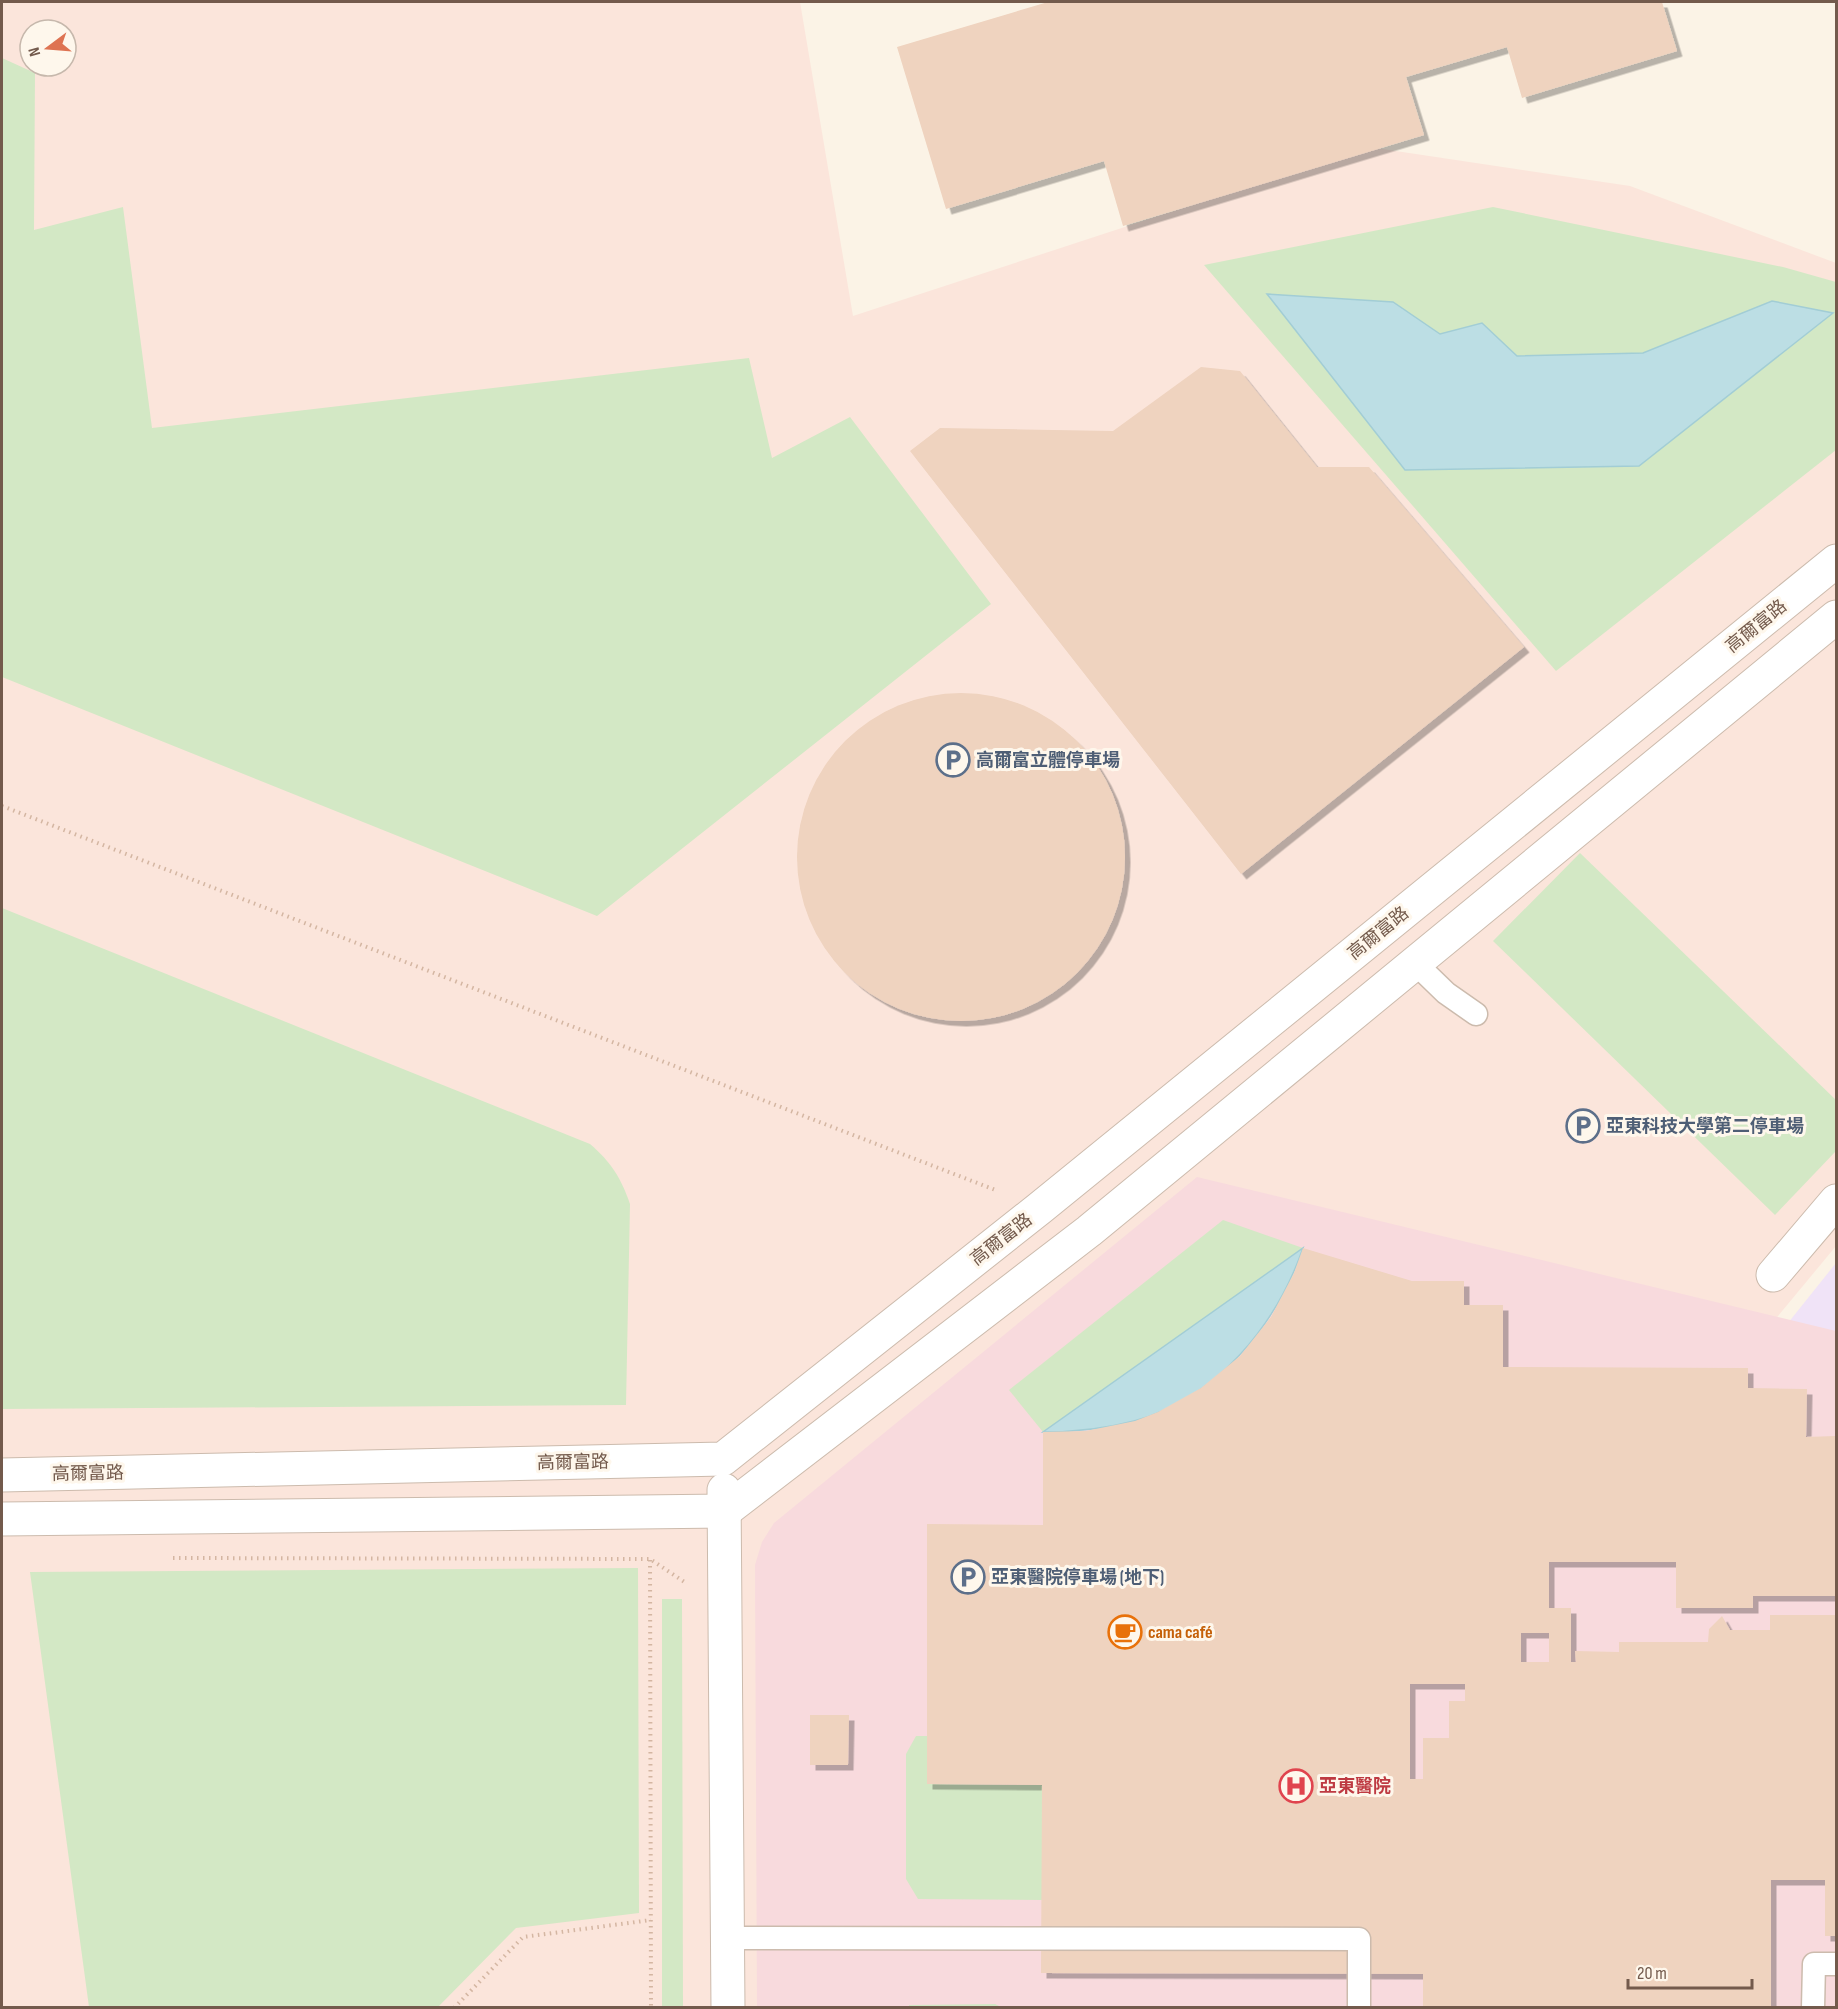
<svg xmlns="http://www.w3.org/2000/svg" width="1838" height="2009" font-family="'Sofia Sans Condensed','Noto Sans TC',sans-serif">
<defs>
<filter id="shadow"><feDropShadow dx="5.5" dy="5.5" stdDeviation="0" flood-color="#0004"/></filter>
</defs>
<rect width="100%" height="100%" fill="#fbf3e6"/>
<path fill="#fbe5db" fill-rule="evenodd" d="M2 2H800L853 316 1369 147 1630 186 1836 263V1246L1759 1339 1836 2007 2 2008ZM30 30H66V66H30Z"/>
<polygon fill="#f0e3f7" points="1836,1263 1836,1332 1788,1323"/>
<polygon fill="#f8dadd" points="1197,1177 1836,1331 1836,2007 757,2007 755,1565 762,1542 774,1523"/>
<g fill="#d3e8c5">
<polygon points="2,58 35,73 34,230 123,207 152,428 749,358 772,458 850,417 991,604 597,916 2,677"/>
<polygon points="1493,207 1783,267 1836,282 1836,450 1556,671 1204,265"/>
<polygon points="1580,853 1836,1100 1836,1151 1775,1215 1493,941"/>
<path d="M2 908 590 1144C611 1162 621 1178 630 1204L626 1405 2 1409Z"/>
<polygon points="1223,1220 1303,1248 1043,1432 1009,1390"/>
<polygon points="638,1568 639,1913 516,1928 438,2007 89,2007 30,1572"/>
<polygon points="662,1599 682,1599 683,2007 662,2007"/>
<polygon points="916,1736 928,1736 928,1784 1042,1785 1042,1900 918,1899 906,1879 906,1754"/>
<polygon points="995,2004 1001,2007 909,2007 909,2005"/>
</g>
<g fill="#bcdee4" stroke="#a2cdd5" stroke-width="1.5">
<polygon points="1267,294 1393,302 1440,334 1482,323 1517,356 1643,353 1772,301 1833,313 1639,466 1405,470"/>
<path d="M1303 1248C1276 1326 1216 1399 1134 1421 1104 1429 1074 1432 1043 1432Z"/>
</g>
<g fill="#efd3bf" fill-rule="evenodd" filter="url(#shadow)">
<polygon points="1048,2 1662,2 1677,51 1522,98 1507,47 1406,77 1424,135 1123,226 1104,161 946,209 897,47"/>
<polygon points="1201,367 1240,371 1317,467 1369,467 1524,647 1241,874 910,451 940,428 1113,431"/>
<circle cx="961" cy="857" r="164"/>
<path d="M1303 1248 1412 1281H1464V1305H1503V1367L1748 1368V1388L1807 1389 1806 1437 1836 1436V1596H1753V1608H1676V1562H1549V1608H1571V1662H1576L1575 1651 1619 1652V1642H1708L1709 1629 1722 1616 1730 1630H1770V1615H1836V1936H1825V1880H1771V2008H1423V1974L1041 1973 1042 1785 927 1784V1524L1043 1525V1432L1086 1431 1135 1421 1158 1412 1201 1388 1240 1356 1271 1317 1294 1273ZM1521 1633H1549V1662H1521ZM1410 1684H1465V1701H1449V1738H1423V1779H1410Z"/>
<polygon points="810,1715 849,1715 848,1765 810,1765"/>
</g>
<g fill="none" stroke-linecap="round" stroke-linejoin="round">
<defs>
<g id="service">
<polyline points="1414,962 1446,993 1476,1014"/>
<polyline points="727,1938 1359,1939 1359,2008"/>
<polyline points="1813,2008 1814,1964 1836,1964"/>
</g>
<g id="minor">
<polyline points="1773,1275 1836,1201"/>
<polyline points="2,1475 723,1459 1040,1208 1836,561"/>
<polyline points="724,1490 728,2008"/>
<polyline points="2,1519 725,1511 1089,1231 1836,617"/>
</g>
</defs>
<use href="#service" stroke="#ccbbad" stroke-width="25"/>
<use href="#minor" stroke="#ccbbad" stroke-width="35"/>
<g stroke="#d4b6a2" stroke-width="4" stroke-dasharray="1.5 4.5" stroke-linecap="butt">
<polyline points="2,806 998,1191"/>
<polyline points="173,1558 650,1559 686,1583"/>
<polyline points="650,1560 651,2008"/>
<polyline points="454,2008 523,1937 651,1920"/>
</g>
<use href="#service" stroke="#fff" stroke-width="22"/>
<use href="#minor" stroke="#fff" stroke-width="33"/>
</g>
<defs>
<symbol id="parking-ring" viewBox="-11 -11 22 22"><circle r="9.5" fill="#fef7ec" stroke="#5c6f8a" stroke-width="1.5"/><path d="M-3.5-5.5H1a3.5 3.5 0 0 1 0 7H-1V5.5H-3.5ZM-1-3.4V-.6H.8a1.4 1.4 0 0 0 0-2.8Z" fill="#5c6f8a"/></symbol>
<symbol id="cafe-ring" viewBox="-11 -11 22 22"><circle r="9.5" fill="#fef7ec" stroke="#e8710a" stroke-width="1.5"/><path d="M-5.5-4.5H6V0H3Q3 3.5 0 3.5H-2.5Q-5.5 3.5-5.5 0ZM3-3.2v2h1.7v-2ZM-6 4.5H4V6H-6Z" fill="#e8710a"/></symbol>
<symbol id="hospital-ring" viewBox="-11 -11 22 22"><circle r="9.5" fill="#fef7ec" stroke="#e0444e" stroke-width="1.5"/><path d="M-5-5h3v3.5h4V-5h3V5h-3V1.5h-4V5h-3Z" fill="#e0444e"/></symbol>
</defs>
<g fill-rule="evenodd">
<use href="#parking-ring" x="934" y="741" width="38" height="38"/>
<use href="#parking-ring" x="1564" y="1107" width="38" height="38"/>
<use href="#parking-ring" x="949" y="1558" width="38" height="38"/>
<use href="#cafe-ring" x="1106" y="1613" width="38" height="38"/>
<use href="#hospital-ring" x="1277" y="1767" width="38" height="38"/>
</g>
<g text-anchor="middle" stroke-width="6" stroke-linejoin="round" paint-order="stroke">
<g font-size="18" fill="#735a4c" stroke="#fef7ec">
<text transform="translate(1756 626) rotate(-39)" y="6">高爾富路</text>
<text transform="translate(1378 933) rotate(-39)" y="6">高爾富路</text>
<text transform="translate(1001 1239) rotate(-38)" y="6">高爾富路</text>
<text transform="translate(573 1462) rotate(-1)" y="6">高爾富路</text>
<text transform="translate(88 1473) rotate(-1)" y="6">高爾富路</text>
</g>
<g font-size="18" font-weight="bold" fill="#4e5e75" stroke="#fef7ec" text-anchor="start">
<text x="976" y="766">高爾富立體停車場</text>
<text x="1606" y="1132">亞東科技大學第二停車場</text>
<text x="991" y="1583">亞東醫院停車場 (地下)</text>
</g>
<g font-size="18" font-weight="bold" fill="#c56008" stroke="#fef7ec" text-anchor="start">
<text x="1148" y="1638">cama café</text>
</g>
<g font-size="18" font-weight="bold" fill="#be3a42" stroke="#fef7ec" text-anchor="start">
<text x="1319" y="1792">亞東醫院</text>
</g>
</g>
<rect width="1838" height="2009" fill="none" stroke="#735a4c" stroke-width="6"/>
<g transform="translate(48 48) rotate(254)"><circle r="28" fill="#fef7ec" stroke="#c6b8ac" stroke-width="1.5"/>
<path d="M0-4.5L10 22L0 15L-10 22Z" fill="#de7352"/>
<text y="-9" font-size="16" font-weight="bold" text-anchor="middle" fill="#735a4c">N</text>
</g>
<path d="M1628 1979v9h124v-9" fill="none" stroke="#735a4c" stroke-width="3"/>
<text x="1637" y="1979" font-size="18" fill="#735a4c" stroke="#fef7ec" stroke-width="4.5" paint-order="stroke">20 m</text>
</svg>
